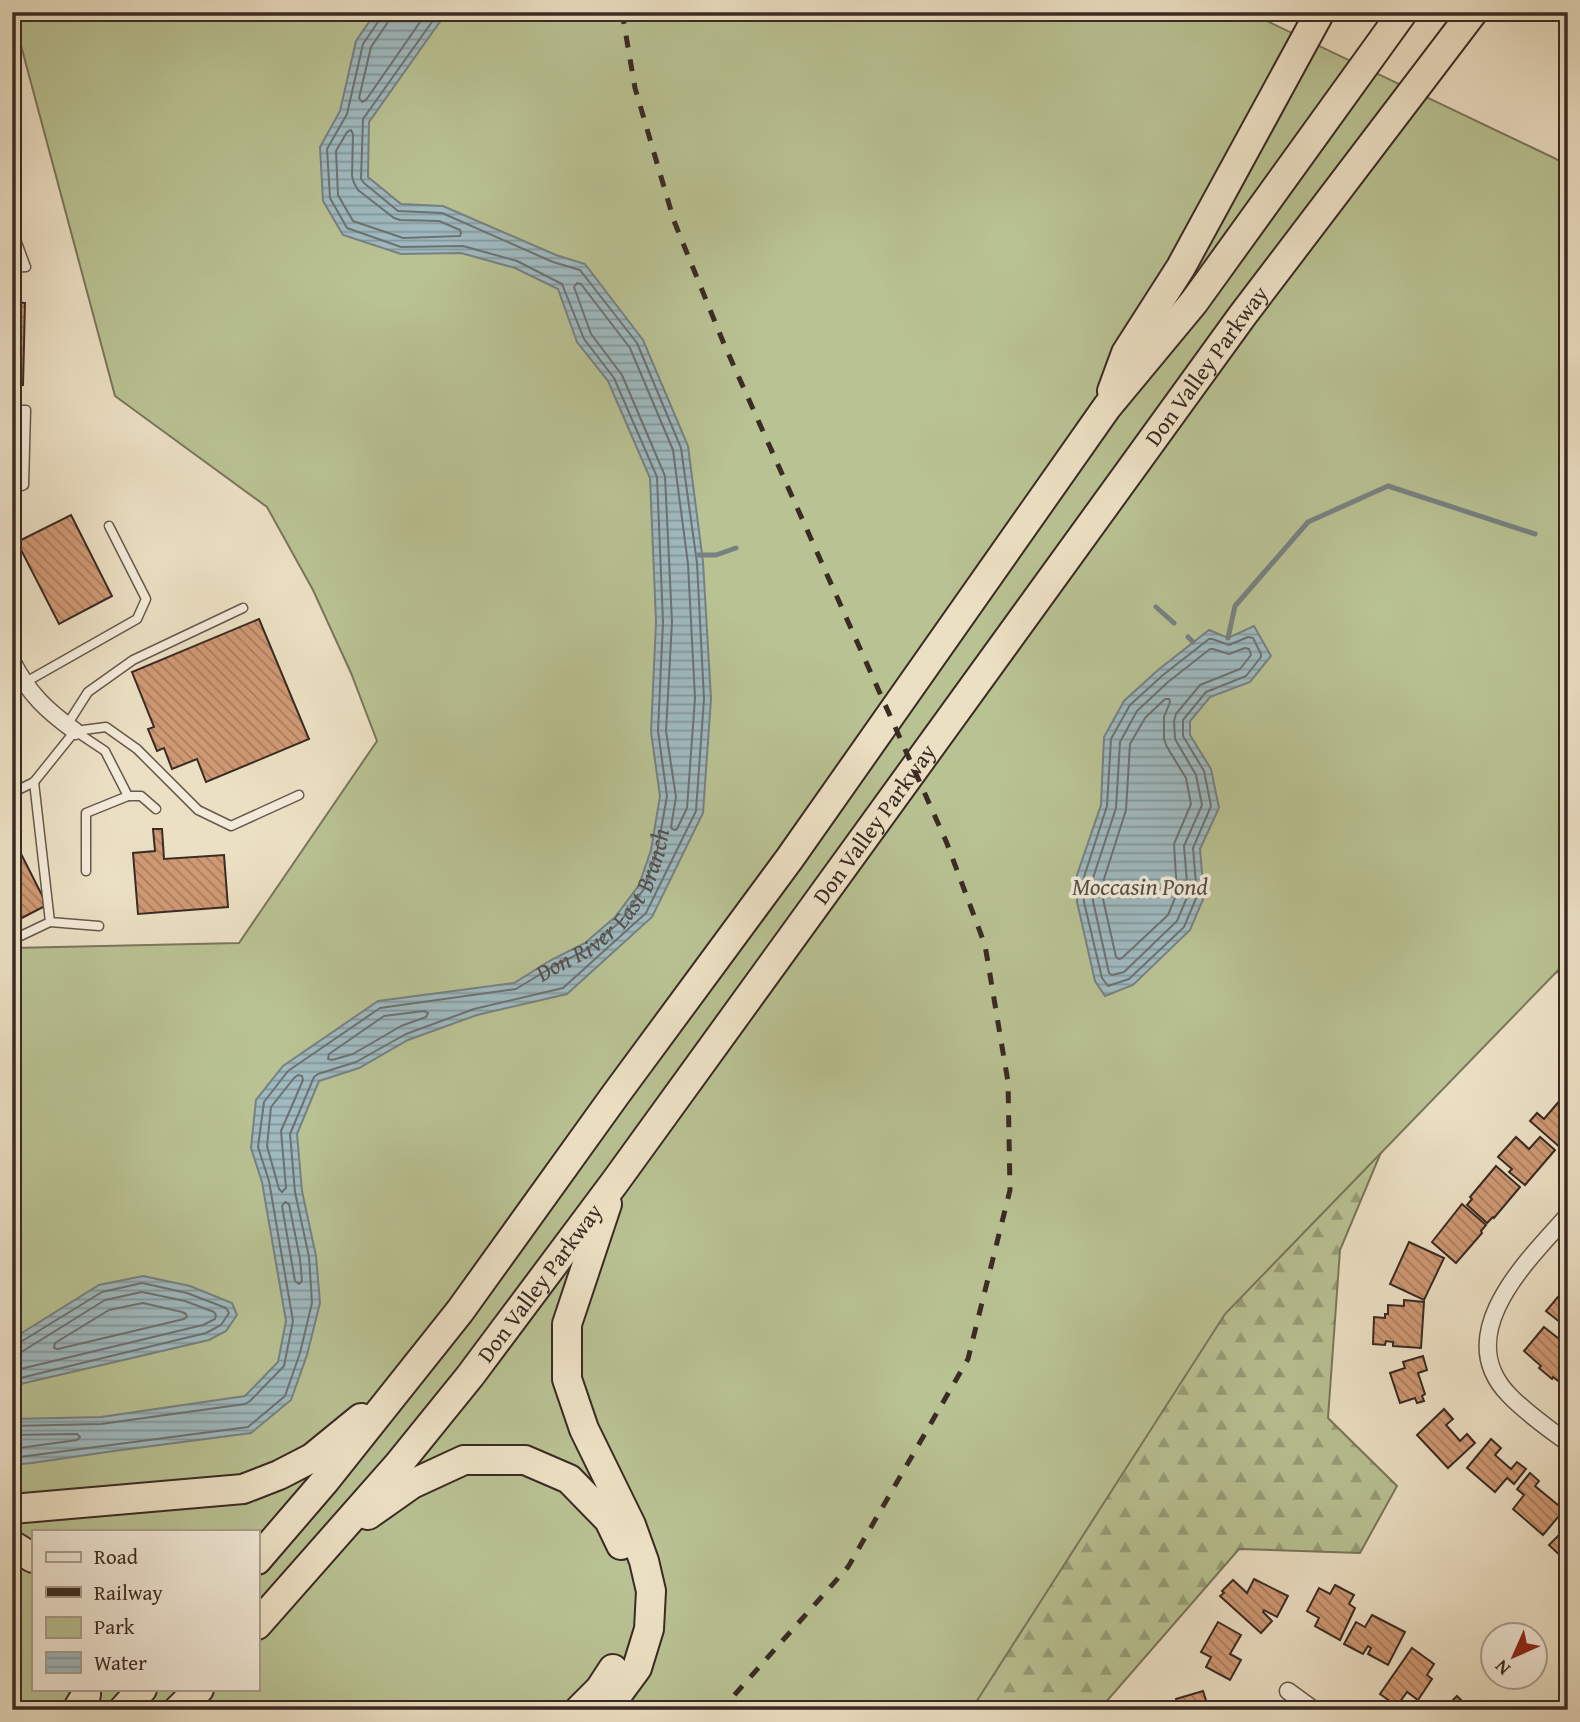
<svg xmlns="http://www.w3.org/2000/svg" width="1580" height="1722" font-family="'Gentium Book Plus',serif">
<defs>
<pattern id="forest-firs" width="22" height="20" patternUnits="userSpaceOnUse" patternTransform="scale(1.75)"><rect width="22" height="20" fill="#b9c293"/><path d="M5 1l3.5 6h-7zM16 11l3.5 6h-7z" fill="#979e78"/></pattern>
<pattern id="water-rules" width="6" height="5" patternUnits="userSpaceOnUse" patternTransform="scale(1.75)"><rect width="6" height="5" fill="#9fbac0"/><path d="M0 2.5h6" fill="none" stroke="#83979c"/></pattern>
<pattern id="building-back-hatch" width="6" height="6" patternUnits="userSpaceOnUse" patternTransform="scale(1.75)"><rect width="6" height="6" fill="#cf9974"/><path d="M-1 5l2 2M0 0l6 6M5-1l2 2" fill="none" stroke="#a97d5f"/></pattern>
</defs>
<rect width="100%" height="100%" fill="#ece0c4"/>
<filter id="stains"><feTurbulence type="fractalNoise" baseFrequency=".00286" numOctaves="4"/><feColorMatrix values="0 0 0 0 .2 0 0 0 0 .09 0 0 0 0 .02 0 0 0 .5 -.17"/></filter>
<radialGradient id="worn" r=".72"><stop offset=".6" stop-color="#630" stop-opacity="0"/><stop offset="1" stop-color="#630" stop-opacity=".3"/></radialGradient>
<polygon fill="url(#forest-firs)" stroke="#7a765c" stroke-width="2" points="1568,739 1568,967 1431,1033 1340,1250 1328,1418 1397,1486 1360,1553 1239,1549 1106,1702 1095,1710 776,1710"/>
<path fill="#b9c293" stroke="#7a765c" stroke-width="2" fill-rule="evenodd" d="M12 12H1248L1554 158 1568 166V960L1225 1314 971 1710H12V948L239 943 377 741 351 673 313 590 267 507 115 396ZM33 1531H257V1689H33Z"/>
<g fill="url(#water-rules)" stroke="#778182" stroke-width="2">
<polygon points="376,12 448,12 439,23 369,122 368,177 401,204 443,206 556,255 585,264 643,340 688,446 703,562 711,699 703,813 652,917 567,994 477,1015 408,1040 359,1068 319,1081 297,1134 302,1191 316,1256 320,1303 307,1355 291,1400 251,1433 114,1451 32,1463 12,1465 12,1419 101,1417 245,1396 278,1362 286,1321 262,1182 251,1148 256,1100 283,1066 378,1001 514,983 551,960 585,943 615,917 639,885 651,850 660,796 651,732 656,622 650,478 608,381 577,342 558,289 515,268 461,253 401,254 343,235 323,201 320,147 340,111 356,41"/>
<polygon points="1254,626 1271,656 1250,682 1210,697 1190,721 1190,735 1211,769 1219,808 1200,849 1204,897 1190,930 1133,985 1105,996 1095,981 1077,902 1077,875 1101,805 1104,737 1124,701 1158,670 1209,630 1228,638"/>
<polygon points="143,1276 190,1286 232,1303 237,1315 226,1331 209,1340 12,1386 12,1339 99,1285"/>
</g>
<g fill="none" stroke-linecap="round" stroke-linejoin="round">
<g stroke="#6c7272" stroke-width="2">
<polyline points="390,12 388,22 371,47 359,98 362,102 366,100 427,12"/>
<polygon points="351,130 353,134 352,176 354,183 358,190 394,218 400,220 439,221 460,230 461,233 460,236 403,238 353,221 338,195 336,151 347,132"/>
<polygon points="577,283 581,284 630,348 673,450 688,564 695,698 687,808 677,829 675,830 672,829 671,827 676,797 666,731 672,622 665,476 622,375 591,334 574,287"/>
<polygon points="1248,637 1253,638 1261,654 1261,657 1246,676 1206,692 1183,720 1183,736 1204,771 1211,806 1193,848 1197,896 1184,927 1129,979 1108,986 1102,978 1084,902 1084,877 1107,806 1111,739 1130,705 1163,675 1209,639 1212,639 1229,645"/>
<polygon points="1245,648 1249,649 1251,655 1240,669 1200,685 1176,714 1174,721 1175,739 1196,775 1202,805 1184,846 1188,895 1177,921 1124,972 1112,975 1109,973 1093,901 1093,878 1116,808 1120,742 1137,711 1168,682 1210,649 1213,649 1229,654"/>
<polygon points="1165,699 1169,699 1170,702 1164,717 1164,739 1167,747 1186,778 1191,804 1174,844 1177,893 1168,915 1122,958 1119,959 1116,957 1103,899 1104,879 1126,810 1130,744 1145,718"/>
<polygon points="424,1011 428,1013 426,1017 401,1026 353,1054 332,1060 328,1059 329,1054 384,1016"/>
<polygon points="298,1075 302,1076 303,1080 281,1131 286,1188 282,1192 279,1189 267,1146 271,1107 294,1078"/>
<polygon points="285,1202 289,1204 300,1259 302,1281 299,1284 295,1281 282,1206"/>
<polygon points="143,1303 182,1312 186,1314 187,1317 184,1319 58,1349 54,1348 55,1343 109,1310"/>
<polyline points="12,1344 19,1343 102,1292 142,1283 187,1293 226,1308 229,1313 221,1325 206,1333 12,1380"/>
<polyline points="12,1353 23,1351 105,1300 142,1292 185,1301 214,1312 216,1315 215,1319 203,1325 12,1371"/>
<path id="s1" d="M12 1426 101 1424 245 1404 250 1401 284 1366 293 1321 269 1181 258 1147 264 1102 288 1071 380 1008 516 989 554 966 588 949 620 922 644 889 657 852 667 796 658 731 663 622 657 477 614 378 584 339 562 284 517 261 463 246 401 247 347 228 330 198 327 149 347 114 363 44 380 19 381 12"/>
<polyline points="12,1435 77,1434 80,1437 77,1440 12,1449"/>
<polyline points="12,1458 248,1427 285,1396 300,1353 312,1303 309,1257 295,1192 290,1134 314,1077 318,1074 356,1062 406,1034 474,1009 563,988 646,913 696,811 704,699 697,563 681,448 637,343 580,270 553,262 442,213 398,211 364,183 361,179 363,119 439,12"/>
</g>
<g stroke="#778182" stroke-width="5">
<polyline points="698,555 716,555 736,548"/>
<polyline points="1156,607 1174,623"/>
<polyline points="1188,637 1193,642"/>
<polyline points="1228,638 1235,606 1308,522 1388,486 1535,534"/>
</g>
</g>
<g fill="url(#building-back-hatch)" stroke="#3a2b24" stroke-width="2">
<polygon points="12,302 25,303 23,385 12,385"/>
<polygon points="71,515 112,596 59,624 17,542"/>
<polygon points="259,619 309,739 206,782 197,759 172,769 164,748 157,751 148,729 154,727 132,672"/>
<polygon points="12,806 20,821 16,823 21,831 12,836"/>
<polygon points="153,829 162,829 164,859 224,855 228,907 138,914 133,853 155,851"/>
<polygon points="12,836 47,905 12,923"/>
<polygon points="1567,1092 1568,1145 1563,1150 1530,1121 1537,1113 1544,1119"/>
<polygon points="1516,1137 1529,1149 1540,1137 1555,1150 1525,1185 1509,1172 1512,1169 1498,1157"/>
<polygon points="1496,1166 1520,1187 1494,1218 1493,1217 1487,1223 1467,1205 1472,1199 1470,1197"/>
<polygon points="1462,1204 1486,1225 1481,1231 1482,1233 1456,1263 1432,1242"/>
<polygon points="1409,1242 1444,1258 1424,1300 1390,1284"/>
<polygon points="1568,1285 1568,1324 1564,1320 1561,1323 1546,1311"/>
<polygon points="1404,1300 1424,1302 1421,1348 1393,1346 1393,1342 1386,1341 1385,1345 1373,1344 1374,1317 1385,1318 1385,1314 1388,1314 1388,1305 1404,1306"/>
<polygon points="1544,1327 1568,1346 1567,1388 1553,1377 1552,1379 1539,1368 1541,1366 1524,1351"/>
<polygon points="1423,1356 1427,1370 1418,1373 1425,1394 1422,1396 1424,1401 1417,1403 1415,1398 1400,1403 1390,1373 1405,1368 1403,1362"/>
<polygon points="1444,1409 1453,1419 1446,1425 1460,1441 1467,1434 1475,1443 1448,1468 1417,1435"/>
<polygon points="1491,1439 1501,1448 1495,1455 1511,1469 1517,1462 1526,1469 1514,1484 1507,1478 1495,1492 1467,1468"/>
<polygon points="1530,1473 1539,1481 1535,1486 1564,1510 1543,1535 1513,1509 1524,1495 1517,1489"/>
<polygon points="1568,1526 1568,1563 1549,1545"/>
<polygon points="1254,1579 1288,1596 1277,1617 1264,1610 1263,1612 1272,1621 1261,1633 1220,1596 1224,1593 1222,1591 1233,1580 1247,1593"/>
<polygon points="1335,1585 1354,1595 1349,1604 1355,1608 1340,1640 1315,1626 1319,1618 1307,1611 1319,1588 1330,1594"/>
<polygon points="1372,1615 1405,1632 1388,1665 1368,1654 1371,1648 1368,1646 1363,1654 1344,1644 1356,1622 1365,1627"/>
<polygon points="1218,1622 1241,1635 1230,1654 1241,1660 1230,1680 1206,1667 1211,1657 1201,1652"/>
<polygon points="1412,1648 1434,1664 1427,1675 1432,1679 1418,1700 1407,1692 1397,1706 1380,1694"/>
<polygon points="1203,1691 1208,1706 1212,1705 1213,1710 1180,1710 1176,1699"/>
<polygon points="1457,1696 1471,1710 1443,1710"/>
</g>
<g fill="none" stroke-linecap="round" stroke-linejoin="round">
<defs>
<g id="lane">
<polyline points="12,229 26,267 12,268"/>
<polyline points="12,410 26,410 24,485 12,490"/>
<polyline points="24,683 137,619 146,599 109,526"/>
<polyline points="67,725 88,692 133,660 243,608"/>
<polyline points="75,731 105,751 128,796 86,813 86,871"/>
<polyline points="34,782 50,922 99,926"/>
<polyline points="12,793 34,782 75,731 106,727 137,749 198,810 231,826 299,795"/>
<polyline points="128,796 141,796 156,809"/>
<polyline points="12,940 50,922"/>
</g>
<g id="street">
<path d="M12 661C29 694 46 710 75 731"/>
<path d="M1568 1215C1528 1260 1450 1334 1509 1395 1526 1413 1548 1428 1568 1443"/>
<polyline points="1288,1691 1314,1710"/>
</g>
<g id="highway">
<polyline points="1112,391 1126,353 1181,267 1320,12"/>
<polyline points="12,1509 243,1489 279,1475 312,1458 361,1418"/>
<polyline points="368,1515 412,1484 464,1460 525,1460 569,1479 609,1520 621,1545"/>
<polyline points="12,1545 33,1558"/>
<polyline points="257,1560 324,1482 460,1311 616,1094 790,858 1107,407 1194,302 1403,12"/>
<path id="s2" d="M257 1625 398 1465 470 1376 615 1182 1242 316 1473 12"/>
<polyline points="77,1710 86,1695 86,1689"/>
<polyline points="123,1710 142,1689"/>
<polyline points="178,1710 199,1689"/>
<polyline points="579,1710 600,1689 613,1669"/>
<polyline points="606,1710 637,1668 649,1629 651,1591 644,1561 631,1525 584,1429 567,1379 567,1324 607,1204"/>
</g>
</defs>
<use href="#lane" stroke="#66584c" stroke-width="11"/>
<use href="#street" stroke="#66584c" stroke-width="19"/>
<use href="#highway" stroke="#3a2b24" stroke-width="32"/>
<use href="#lane" stroke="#f3ebd9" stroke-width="8"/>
<use href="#street" stroke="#f3ebd9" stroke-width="16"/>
<use href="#highway" stroke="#ece0c4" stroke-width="28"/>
<polyline stroke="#3a2b24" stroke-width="5" stroke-dasharray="12 12" stroke-linecap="butt" points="622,12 635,88 674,221 724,344 946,841 985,945 1008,1082 1010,1190 968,1359 848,1567 721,1710"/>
</g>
<g text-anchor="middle" stroke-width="7" stroke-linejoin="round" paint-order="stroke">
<g font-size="23" fill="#3a2b24" stroke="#f3ebd9">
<text dy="8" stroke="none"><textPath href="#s2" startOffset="1578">Don Valley Parkway</textPath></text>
<text dy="8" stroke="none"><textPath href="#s2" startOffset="1012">Don Valley Parkway</textPath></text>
<text dy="8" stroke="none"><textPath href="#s2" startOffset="444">Don Valley Parkway</textPath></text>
</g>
<g font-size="24" font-style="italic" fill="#534f4b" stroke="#f3ebd9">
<text x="1140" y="895">Moccasin Pond</text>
<text dy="8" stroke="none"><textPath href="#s1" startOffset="973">Don River East Branch</textPath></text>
</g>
</g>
<rect width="1580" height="1722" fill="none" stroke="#ece0c4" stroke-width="42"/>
<rect x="14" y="14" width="1552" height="1694" fill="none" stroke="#3a2b24" stroke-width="3.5"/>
<rect x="21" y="21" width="1538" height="1680" fill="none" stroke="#3a2b24" stroke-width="2"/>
<rect x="32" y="1530" width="228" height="161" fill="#f3ebd9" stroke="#a99e91" stroke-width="2"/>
<rect x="46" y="1552" width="35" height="10" fill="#f3ebd9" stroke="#a99e91" stroke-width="2"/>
<text x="94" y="1564" font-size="21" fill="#3a2b24">Road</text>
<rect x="46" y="1587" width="35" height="10" fill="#3a2b24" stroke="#a99e91" stroke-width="2"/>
<text x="94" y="1600" font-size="21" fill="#3a2b24">Railway</text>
<rect x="46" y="1617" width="35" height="21" fill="#b9c293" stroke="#a99e91" stroke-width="2"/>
<text x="94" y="1634" font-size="21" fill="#3a2b24">Park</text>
<rect x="46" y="1652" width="35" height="21" fill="url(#water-rules)" stroke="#a99e91" stroke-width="2"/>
<text x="94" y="1670" font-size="21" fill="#3a2b24">Water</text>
<g transform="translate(1514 1656) rotate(225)"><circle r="33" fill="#f3ebd9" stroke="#a99e91" stroke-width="2"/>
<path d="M0-5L12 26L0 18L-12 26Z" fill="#8f2418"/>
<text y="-10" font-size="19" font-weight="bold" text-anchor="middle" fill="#3a2b24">N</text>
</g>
<rect width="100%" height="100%" filter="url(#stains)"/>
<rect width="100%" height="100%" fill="url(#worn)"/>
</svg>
